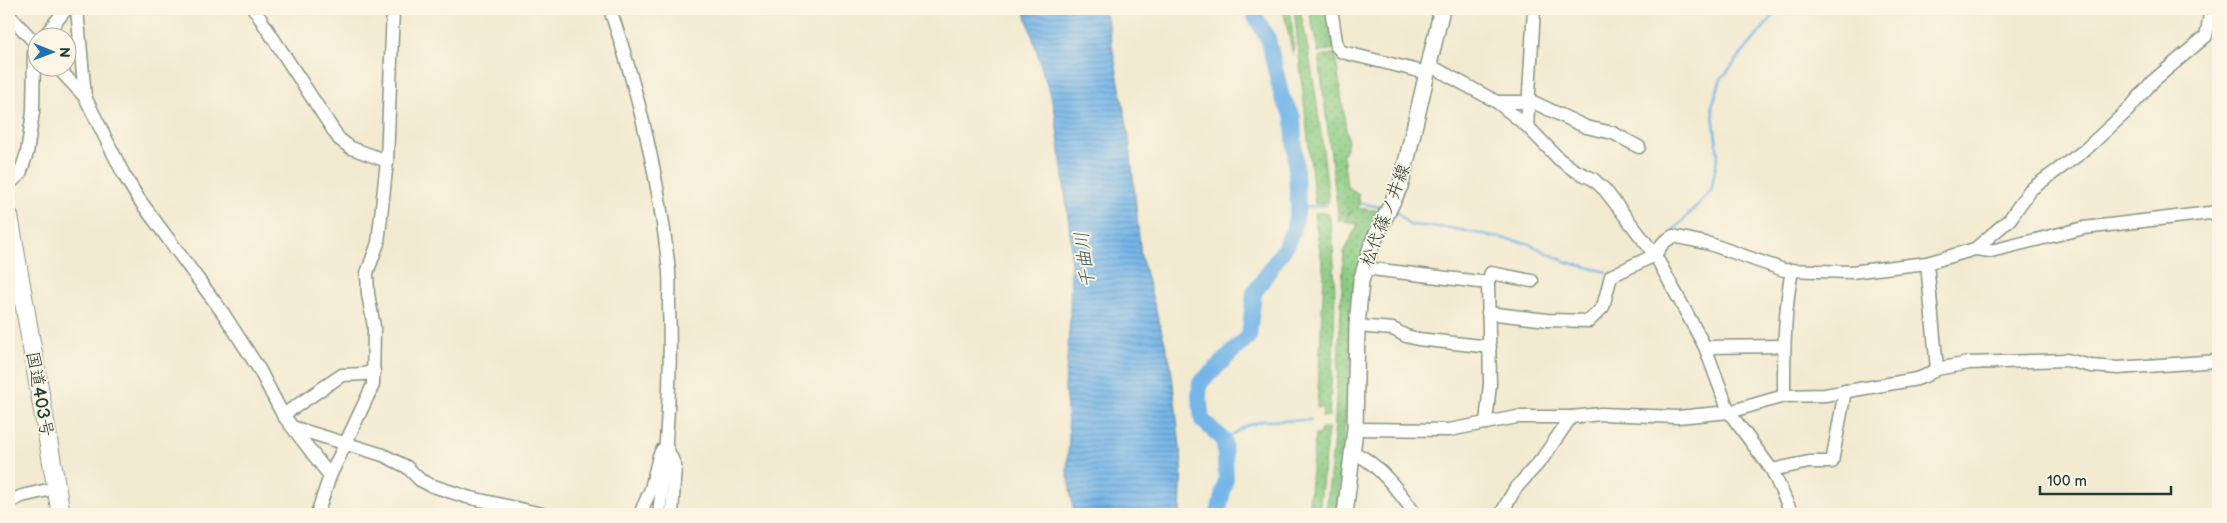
<svg xmlns="http://www.w3.org/2000/svg" width="2227" height="523" font-family="'Balsamiq Sans','Klee One',sans-serif">
<defs>
<pattern id="grass-dots" width="8" height="8" patternUnits="userSpaceOnUse" patternTransform="scale(1.25)"><rect width="8" height="8" fill="#8acb82"/><path d="M2 2h.1M6 6h.1" fill="none" stroke="#70a66b" stroke-width="1.8" stroke-linecap="round"/></pattern>
<pattern id="water-rules" width="6" height="5" patternUnits="userSpaceOnUse" patternTransform="scale(1.25)"><rect width="6" height="5" fill="#75b5e8"/><path d="M0 2.5h6" fill="none" stroke="#5f94bd"/></pattern>
</defs>
<rect width="100%" height="100%" fill="#fcf5e5"/>
<filter id="ink" filterUnits="userSpaceOnUse"><feTurbulence type="fractalNoise" baseFrequency=".02" numOctaves="2"/><feDisplacementMap in="SourceGraphic" scale="10" xChannelSelector="R" yChannelSelector="G"/><feConvolveMatrix kernelMatrix="1 2 1 2 8 2 1 2 1" color-interpolation-filters="sRGB"/></filter>
<filter id="wash" filterUnits="userSpaceOnUse"><feTurbulence type="fractalNoise" baseFrequency=".0096" numOctaves="4" result="noise"/><feDisplacementMap in="SourceGraphic" scale="20" xChannelSelector="R" yChannelSelector="G"/><feGaussianBlur stdDeviation="1.12" result="paint"/><feColorMatrix in="noise" values="0 0 0 0 0 0 0 0 0 0 0 0 0 0 0 0 0 1.4 0 .05"/><feComposite in="paint" operator="in"/></filter>
<g filter="url(#wash)">
<rect width="100%" height="100%" fill="#f2ead0"/>
<g fill="url(#grass-dots)" stroke="#54845b">
<polygon points="1283,9 1290,9 1294,45 1293,55"/>
<path d="M1294 9H1300C1314 73 1322 137 1329 202L1315 204Z"/>
<polygon points="1309,9 1328,9 1335,49 1318,53"/>
<polygon points="1335,53 1348,142 1343,155 1347,186 1358,194 1360,205 1357,208 1382,211 1350,362 1337,514 1326,514 1334,437 1344,250 1358,224 1343,221 1353,210 1339,221 1319,58"/>
<path d="M1314 213H1329C1339 280 1334 349 1329 416L1322 417 1323 407 1317 408 1324 275Z"/>
<polygon points="1321,428 1328,428 1319,514 1308,514 1315,435 1319,435"/>
</g>
<polygon fill="url(#water-rules)" stroke="#4a798e" points="1024,9 1101,9 1107,18 1129,136 1141,256 1171,365 1182,464 1180,514 1074,514 1067,471 1069,436 1065,388 1070,318 1071,241 1055,112"/>
<g fill="none" stroke-linecap="round" stroke-linejoin="round">
<g stroke="#75b5e8" stroke-width="2.5">
<polyline points="1361,203 1383,208"/>
<polyline points="1298,208 1327,205"/>
<polyline points="1394,212 1399,214 1409,225 1450,228 1527,243 1566,262 1607,272"/>
<polyline points="1673,231 1711,191 1718,155 1712,106 1721,79 1779,9"/>
<polyline points="1224,440 1246,426 1263,421 1311,420"/>
</g>
<polyline stroke="#75b5e8" stroke-width="16" points="1218,514 1226,478 1224,440 1202,420 1199,396 1200,383 1249,336 1254,293 1284,249 1293,231 1298,208 1293,117 1282,97 1268,39 1251,9"/>
</g>
</g>
<g filter="url(#ink)">
<g fill="none" stroke-linecap="round" stroke-linejoin="round">
<defs>
<g id="minor">
<polyline points="77,9 85,97"/>
<polyline points="254,9 339,139 351,148 387,161"/>
<path d="M610 9C639 94 660 182 669 272 670 283 669 294 669 306 672 376 667 444 659 514"/>
<polyline points="1331,9 1337,47 1342,52 1427,73"/>
<polyline points="9,15 38,46"/>
<polyline points="43,38 66,9"/>
<polyline points="1429,65 1497,102 1527,126 1559,159 1574,170 1593,179 1605,190 1655,255 1705,347 1729,412 1772,470 1792,514"/>
<polyline points="58,68 85,97 124,175 138,198 223,313 259,369 283,415 330,476"/>
<polyline points="1497,102 1533,102 1586,127 1613,133 1639,147"/>
<polyline points="1527,126 1534,9"/>
<polyline points="9,184 20,174 27,153 33,112 34,53 38,44"/>
<polyline points="1975,249 2010,219 2030,190 2085,150 2128,110 2153,81 2206,36 2211,9"/>
<polyline points="1927,263 1937,369"/>
<polyline points="1364,268 1488,283 1490,384 1486,423"/>
<polyline points="1488,283 1491,273 1532,281"/>
<polyline points="1488,313 1547,320 1589,321 1603,307 1611,276 1655,255 1663,243 1673,236 1710,244 1784,270 1851,272 1927,263 1975,249 1991,251 2084,228 2218,212"/>
<polyline points="1357,326 1393,329 1406,336 1418,339 1490,347"/>
<polyline points="1705,347 1784,346"/>
<path d="M1784 396C1784 353 1784 312 1792 270"/>
<polyline points="283,415 342,375 364,374 374,371"/>
<polyline points="295,428 383,455 407,467 420,480 430,485 467,497 542,514"/>
<polyline points="1355,429 1449,430 1517,417 1571,417 1601,414 1678,417 1729,412 1784,396 1825,395 1917,379 1925,376 1937,369 1969,363 2067,360 2091,366 2118,368 2218,361"/>
<path d="M1353 453C1376 460 1401 494 1415 514"/>
<polyline points="1772,470 1809,462 1832,462 1845,391"/>
<polyline points="9,502 22,496 56,488"/>
<polyline points="317,514 330,476 373,385 374,327 368,294 367,273 378,243 387,161 393,9"/>
<polyline points="640,514 651,489 659,456 662,450 667,448 675,466 672,514"/>
<polyline points="1501,514 1515,489 1542,459 1571,417"/>
</g>
<polyline id="major" points="1345,514 1355,429 1357,326 1361,281 1372,244 1401,184 1442,9"/>
<polyline id="highway" points="9,216 61,514"/>
</defs>
<use href="#minor" stroke="#889482" stroke-width="15"/>
<use href="#major" stroke="#889482" stroke-width="18"/>
<use href="#highway" stroke="#889482" stroke-width="20"/>
<use href="#minor" stroke="#fff" stroke-width="12"/>
<use href="#major" stroke="#fff" stroke-width="15"/>
<use href="#highway" stroke="#fff" stroke-width="18"/>
</g>
</g>
<g text-anchor="middle" stroke-width="4" stroke-linejoin="round" paint-order="stroke">
<g font-size="18" fill="#1f3d34" stroke="#fcf5e5">
<text transform="translate(1385 215) rotate(-69)" y="6">松代篠ノ井線</text>
<text transform="translate(40 394) rotate(80)" y="6">国道403号</text>
</g>
<g font-size="19" font-style="italic" fill="#345b61" stroke="#fcf5e5">
<text transform="translate(1084 260) rotate(-97)" y="7">千曲川</text>
</g>
</g>
<rect width="2227" height="523" fill="none" stroke="#fcf5e5" stroke-width="30"/>
<g transform="translate(52 52) rotate(91)"><circle r="24" fill="#fcf5e5" stroke="#a4ab9e"/>
<path d="M0-4L9 19L0 12L-9 19Z" fill="#1f6fb2"/>
<text y="-8" font-size="14" font-weight="bold" text-anchor="middle" fill="#1f3d34">N</text>
</g>
<path d="M2040 486v8h131v-8" fill="none" stroke="#1f3d34" stroke-width="2.5"/>
<text x="2047" y="486" font-size="15" fill="#1f3d34" stroke="#fcf5e5" stroke-width="4" paint-order="stroke">100 m</text>
</svg>
